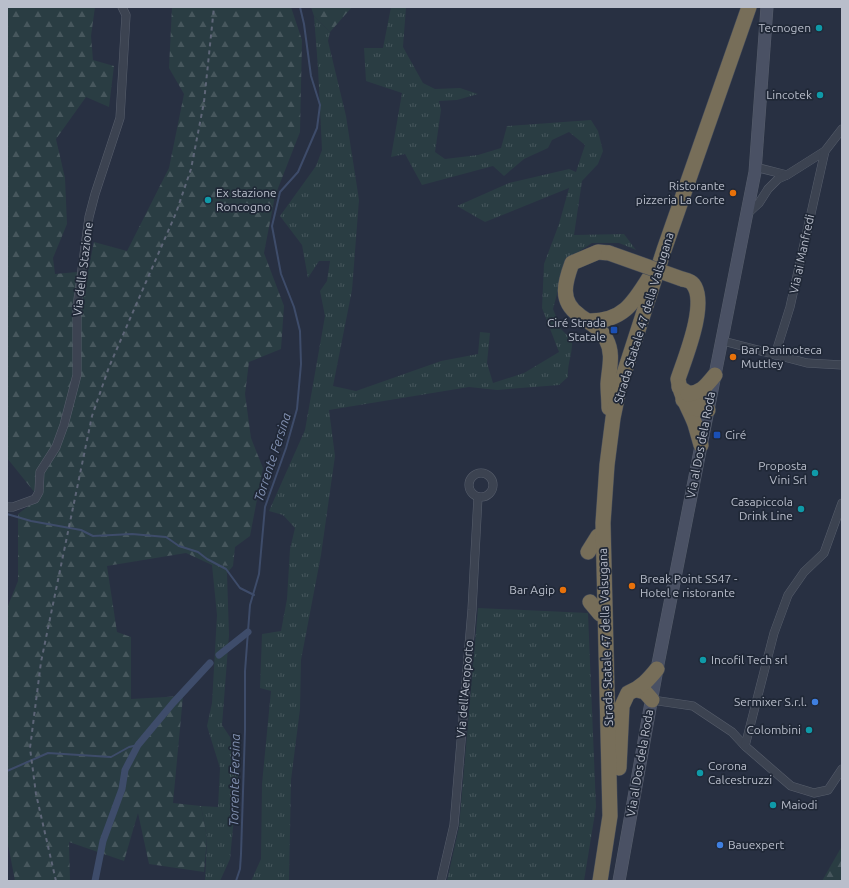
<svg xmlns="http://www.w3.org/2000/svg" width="849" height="888" font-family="Ubuntu,sans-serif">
<defs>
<pattern id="grass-tufts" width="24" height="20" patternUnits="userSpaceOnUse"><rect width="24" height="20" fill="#2a3d43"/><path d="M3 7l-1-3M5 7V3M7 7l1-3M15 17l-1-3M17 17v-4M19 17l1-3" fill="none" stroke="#47575d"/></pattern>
<pattern id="forest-firs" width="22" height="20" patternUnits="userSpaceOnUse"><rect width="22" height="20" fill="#2a3d43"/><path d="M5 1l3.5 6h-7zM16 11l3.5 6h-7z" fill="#47575d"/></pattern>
</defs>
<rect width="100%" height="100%" fill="#283042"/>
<g fill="url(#grass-tufts)">
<path d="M391 7H406L403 47 423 83 435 89 460 88 478 94 457 100 439 101 441 110 435 152 445 159 478 155 501 148 507 126 591 120 598 131 603 151 598 164 582 181 574 235 624 234 636 250 619 243H592L566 260 553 309 561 329 572 340C573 353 567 364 568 377L559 385 497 390 469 387 329 410 335 456 321 555 301 660 300 709 291 780 289 881H251L261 859 262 784 271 691 260 688 262 634 281 631 287 599 290 549 295 528 283 515 269 511 305 430 325 316 320 291 327 281 330 261H319L308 278 302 245 280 216 316 166 322 150 318 68 314 16 330 32 328 41 346 116 359 200 352 290 333 386 356 391 441 361 478 354 480 332 490 333 487 363 493 383 524 373 559 352 542 308 544 264 559 224 569 188 485 222 457 206 509 183 569 169 576 172 585 145 569 132 552 140 548 148 524 159 504 176 493 166 422 185 405 154 391 157 402 93 366 81 364 48H383Z"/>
<polygon points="212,565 233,566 227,573 229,635 222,725 230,737 238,775 230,859 220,881 205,881 207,838 201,806 218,807 220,768 207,726 212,703 217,615"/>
<polygon points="478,608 588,613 596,807 584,881 447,881 459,827"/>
</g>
<g fill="url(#forest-firs)">
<polygon points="7,7 95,7 91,36 93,60 114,66 109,107 86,97 56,139 65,178 67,224 53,258 55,274 88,271 94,242 127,251 169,168 184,94 169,68 172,7 291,7 302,40 300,132 275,196 264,253 284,306 281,349 249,362 245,394 251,438 263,468 250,536 235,547 233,566 212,565 186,553 107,566 117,632 131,637 131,699 183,696 173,803 201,806 207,838 204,872 149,864 138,813 124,861 69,842 70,881 15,881 7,839 7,608 18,581 18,514 39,498 7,458"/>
<polygon points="311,7 352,7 330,32 314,16"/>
<polygon points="842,846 842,881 822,881"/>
</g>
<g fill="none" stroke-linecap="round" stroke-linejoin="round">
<g stroke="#3e4c6a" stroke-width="2">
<polyline points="7,514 31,521 81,530 93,536 132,534 166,537 179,546 198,552 207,559 226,569 240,588 254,595"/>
<polyline points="7,771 48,753 111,757 129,747 138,745"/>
<polyline points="236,881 240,869 241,854 245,730 245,671 250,605 259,574 265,507 286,448 297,409 301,364 300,331 294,307 281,274 272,226 280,192 298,172 317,128 320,105 311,76 304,24 300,7"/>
</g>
<g stroke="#3e4c6a" stroke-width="7">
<polyline points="219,655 248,632"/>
<polyline points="95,881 103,841 122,789 125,770 138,745 173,703 210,663"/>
</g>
<defs>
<g id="street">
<polyline points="755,167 787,175"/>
<polyline points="746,215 759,203 768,189 778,179 787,175 825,151"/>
<polyline points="723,341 807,363 842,365"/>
<polyline points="775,355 790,307 825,151 842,129"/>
<circle cx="481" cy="485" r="12"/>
<polyline points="7,507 13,507 35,499 39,492 40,472 56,447 64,425 77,375 77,307 89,217 95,194 120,118 126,15 122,7"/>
<polyline points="652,700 693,706 732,732 745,746 791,786 814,793 828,790 842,769"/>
<polyline points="745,746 774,633 788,595 804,572 824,553 842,503"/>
<polyline points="441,881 454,825 472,610 478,497"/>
</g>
<polyline id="secondary" points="619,881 657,669 755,172 767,7"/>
<g id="highway">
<path d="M609 253 598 252 572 263C565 282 559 301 579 315 589 323 600 327 606 339 614 354 609 368 608 384 608 392 609 400 609 408"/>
<path d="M682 279C686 280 691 281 693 284 708 303 685 358 678 379 680 396 689 408 695 424 697 431 699 438 701 445"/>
<path d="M590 321C622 321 633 304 649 278"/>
<path d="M679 387C690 396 701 397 708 410L692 408 683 400"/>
<path d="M688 394C701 393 706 386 715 375"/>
<polyline points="588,552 598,536"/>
<polyline points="590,602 600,614"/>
<polyline points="637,690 645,692 652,700"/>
<path d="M619 768 622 706 628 693C641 688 649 679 657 669"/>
<polyline points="600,881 610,816 603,523 607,465 613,418 619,389 664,250 749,7"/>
</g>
</defs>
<use href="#street" stroke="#575e6c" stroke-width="9"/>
<use href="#secondary" stroke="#575e6c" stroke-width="13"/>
<use href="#highway" stroke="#444b59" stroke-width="16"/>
<use href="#street" stroke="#3c4351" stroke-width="8"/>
<use href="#secondary" stroke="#4a5164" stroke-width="12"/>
<use href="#highway" stroke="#776e59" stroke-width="15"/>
<polyline stroke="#5e6678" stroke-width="2" stroke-dasharray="4 4" stroke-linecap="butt" points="56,881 36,794 30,748 41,662 92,416 109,367 176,213 191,169 204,102 214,7"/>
<defs>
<polyline id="highway-bridge" points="609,253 682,279"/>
</defs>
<use href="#highway-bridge" stroke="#444b59" stroke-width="16" stroke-linecap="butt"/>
<use href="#highway-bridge" stroke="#776e59" stroke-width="15"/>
</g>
<g fill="#0f9aa8" stroke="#202837" stroke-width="1.5">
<circle cx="819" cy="28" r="4"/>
<circle cx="820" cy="95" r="4"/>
<circle cx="208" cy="200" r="4"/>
<circle cx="815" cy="473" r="4"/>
<circle cx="801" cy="509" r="4"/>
<circle cx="703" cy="660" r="4"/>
<circle cx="809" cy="730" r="4"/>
<circle cx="700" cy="773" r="4"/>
<circle cx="773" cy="805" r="4"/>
</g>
<g fill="#e8710a" stroke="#202837" stroke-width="1.5">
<circle cx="733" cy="193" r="4"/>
<circle cx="733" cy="357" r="4"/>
<circle cx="632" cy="586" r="4"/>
<circle cx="563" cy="590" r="4"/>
</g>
<g fill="#1a4fb4" stroke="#202837" stroke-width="1.5">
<rect x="610" y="326" width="8" height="8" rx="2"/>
<rect x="713" y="431" width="8" height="8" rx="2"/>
</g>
<g fill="#3f7fe0" stroke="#202837" stroke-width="1.5">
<circle cx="815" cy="702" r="4"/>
<circle cx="720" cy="845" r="4"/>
</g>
<g text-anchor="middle" stroke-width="3.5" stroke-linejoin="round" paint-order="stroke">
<g font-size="12" fill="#b9becb" stroke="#202837" text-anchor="end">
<text x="811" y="32">Tecnogen</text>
<text x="812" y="99">Lincotek</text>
<text x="725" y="190">Ristorante<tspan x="725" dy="14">pizzeria La Corte</tspan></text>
<text x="216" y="197" text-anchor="start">Ex stazione<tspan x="216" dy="14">Roncogno</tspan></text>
<text x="606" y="327">Ciré Strada<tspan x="606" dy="14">Statale</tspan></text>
<text x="741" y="354" text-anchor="start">Bar Paninoteca<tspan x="741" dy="14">Muttley</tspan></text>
<text x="725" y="439" text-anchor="start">Ciré</text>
<text x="807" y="470">Proposta<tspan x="807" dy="14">Vini Srl</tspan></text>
<text x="793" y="506">Casapiccola<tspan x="793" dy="14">Drink Line</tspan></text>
<text x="640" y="583" text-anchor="start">Break Point SS47 -<tspan x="640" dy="14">Hotel e ristorante</tspan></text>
<text x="555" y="594">Bar Agip</text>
<text x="711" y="664" text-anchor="start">Incofil Tech srl</text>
<text x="807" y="706">Sermixer S.r.l.</text>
<text x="801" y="734">Colombini</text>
<text x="708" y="770" text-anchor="start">Corona<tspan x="708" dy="14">Calcestruzzi</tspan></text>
<text x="781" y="809" text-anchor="start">Maiodi</text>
<text x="728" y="849" text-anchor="start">Bauexpert</text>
</g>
<g font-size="12" fill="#b9becb" stroke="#202837">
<text transform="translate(802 254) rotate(-78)" y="4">Via ai Manfredi</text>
<text transform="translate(83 269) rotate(-83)" y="4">Via della Stazione</text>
<text transform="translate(644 318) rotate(-73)" y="4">Strada Statale 47 della Valsugana</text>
<text transform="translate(701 445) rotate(-79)" y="4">Via al Dos dela Roda</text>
<text transform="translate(606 637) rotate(-92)" y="4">Strada Statale 47 della Valsugana</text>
<text transform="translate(465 689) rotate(-85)" y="4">Via dell'Aeroporto</text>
<text transform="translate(640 763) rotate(-80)" y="4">Via al Dos dela Roda</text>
</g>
<g font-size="13" font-style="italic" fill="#8291b2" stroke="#202837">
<text transform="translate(272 457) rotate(-72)" y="5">Torrente Fersina</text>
<text transform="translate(234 780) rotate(-89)" y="5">Torrente Fersina</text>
</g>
</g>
<rect width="849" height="888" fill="none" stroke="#b9becb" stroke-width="16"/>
</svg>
